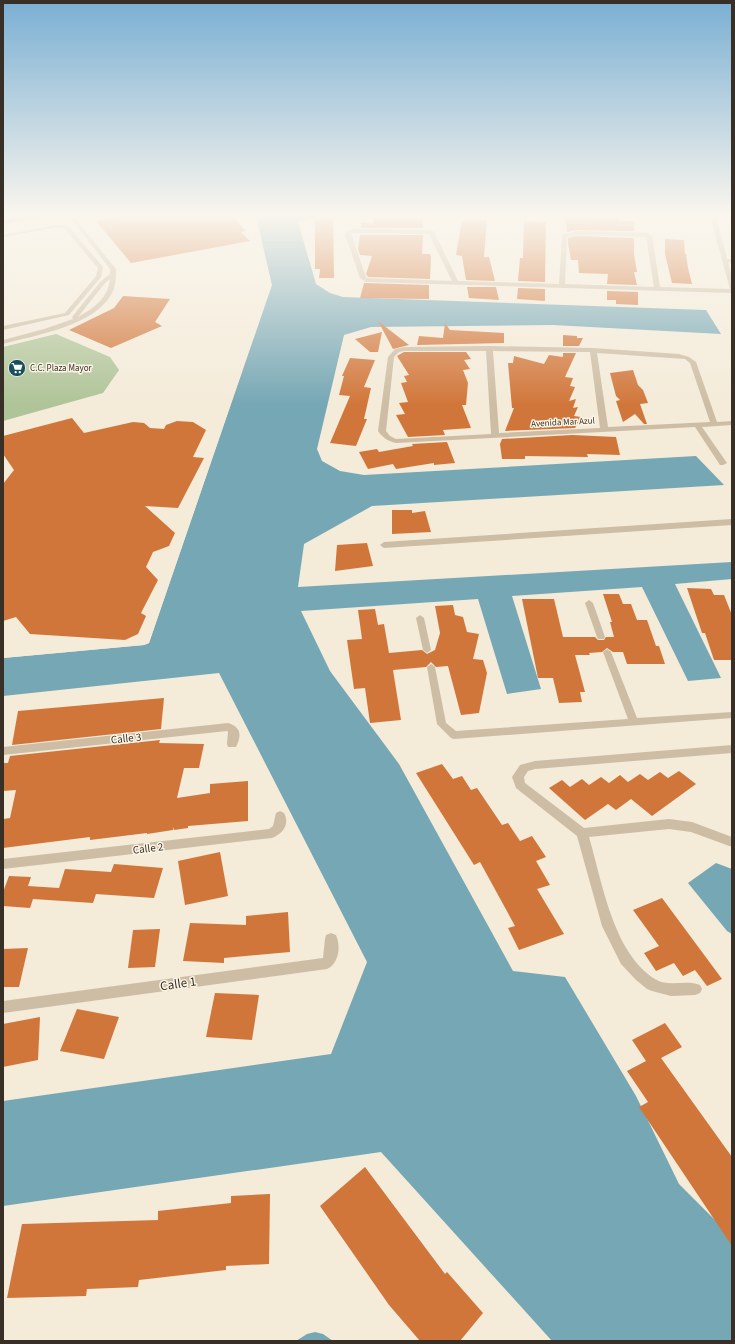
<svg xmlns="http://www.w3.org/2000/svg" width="735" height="1344" font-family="'Source Sans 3',sans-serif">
<rect width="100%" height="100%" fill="#f4ebd9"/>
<polygon fill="#afc498" points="56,334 110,357 119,370 103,393 3,421 3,347"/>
<g fill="#76a7b4">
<polygon points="256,216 317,216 298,222 316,284 330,293 343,297 706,310 721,334 553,325 371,327 344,335 317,449 322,461 340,471 364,475 696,456 724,485 372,506 304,544 298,587 732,562 732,579 675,584 721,678 688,681 642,587 512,596 541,689 507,694 478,599 301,611 330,671 399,764 513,971 565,977 636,1096 679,1184 732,1237 732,1341 552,1341 381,1152 3,1206 3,1101 331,1054 367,962 219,673 3,696 3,658 144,645 149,643 272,285"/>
<polygon points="716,863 732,869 732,934 727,931 688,883"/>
<polygon points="315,1332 323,1334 333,1341 296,1341 307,1334"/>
</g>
<polygon fill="#f4ebd9" points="240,371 242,371 149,643 144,645 3,658 3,656 144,643 147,641"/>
<g fill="#d1763a">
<polygon points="123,216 232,216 246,231 241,232 250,241 131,263 96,221"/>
<polygon points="322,216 333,216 334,278 319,278 320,269 315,269 315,221"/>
<polygon points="565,217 618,218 619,221 634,221 634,231 576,230 567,232"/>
<polygon points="374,218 423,219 423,228 361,228 361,222 374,224"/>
<polygon points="462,220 487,220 484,257 489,257 495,281 466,280 462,256 456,255"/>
<polygon points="524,221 546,222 545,282 518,281 520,258 523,258"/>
<polygon points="360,235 423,235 422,254 430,254 431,257 430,279 368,277 366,274 372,256 360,255 358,249"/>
<polygon points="576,236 634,238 634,254 637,272 634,272 637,285 607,284 608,274 579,273 578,260 571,260 568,243 568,238"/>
<polygon points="665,239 684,240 685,254 686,254 688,268 692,284 672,283 665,254"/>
<polygon points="364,283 429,285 429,299 360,298"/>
<polygon points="467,287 496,287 499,300 469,298"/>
<polygon points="518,288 545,289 545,301 517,299"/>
<polygon points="607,291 638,292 638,305 616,304 616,300 607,300"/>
<polygon points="123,296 170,299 155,322 162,326 111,348 69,330 114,308"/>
<polygon points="378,321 409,345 393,349"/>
<polygon points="445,323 450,330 504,333 504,343 417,345 419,336 443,338"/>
<polygon points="382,332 378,352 370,352 355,339"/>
<polygon points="563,335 577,336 577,338 583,338 579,346 563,346"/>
<polygon points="404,352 466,352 471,359 464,360 470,369 463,370 468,383 466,405 462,405 471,428 443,430 445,435 408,437 396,415 405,414 399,403 408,402 401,383 407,382 404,376 409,375 397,356"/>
<polygon points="563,353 576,353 565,377 573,378 570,386 575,387 569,401 576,399 573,408 578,407 574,416 581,417 575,428 505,431 514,408 512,408 508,363 513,363 514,356 544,364 549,355 563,357"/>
<polygon points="350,358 375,360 364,387 371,388 364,419 367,419 356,446 330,443 350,396 339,395 344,376 342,376"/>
<polygon points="633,370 638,385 643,390 648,403 640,404 647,424 644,424 635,414 623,422 616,401 620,400 616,396 610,373"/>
<polygon points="72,418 84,433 133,422 144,423 150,428 164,429 166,425 177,421 193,422 206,430 193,457 204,458 178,508 145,506 175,533 169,546 153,552 146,567 158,580 141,613 146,616 138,634 125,640 30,634 16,617 3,621 3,484 14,470 3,454 3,436"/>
<polygon points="572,435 616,437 620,455 587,454 588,457 525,456 525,459 502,459 500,444 502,439"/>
<polygon points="447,442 455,463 434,465 434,463 396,469 393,464 368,469 359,452 377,449 379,452 413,446 412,444"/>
<polygon points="392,510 412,510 412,513 425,511 431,532 392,534"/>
<polygon points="367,543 373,566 335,571 337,545"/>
<polygon points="687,588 711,589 714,595 724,595 732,615 732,660 714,660 705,633 702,633"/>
<polygon points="603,594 619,594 623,604 631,604 637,620 647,620 656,646 659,646 665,664 627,664 623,652 613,652 607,648 602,652 589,653 590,655 575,655 585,692 580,692 582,702 559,703 553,678 538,678 522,599 554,599 563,637 595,637 598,640 604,640 606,637 614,637 610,622 612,622"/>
<polygon points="453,605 455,615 463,617 467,632 479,634 473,659 483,660 487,673 479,713 461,715 448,666 436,667 431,662 426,667 393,670 401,720 370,723 365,688 354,689 347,640 362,639 358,610 375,609 378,625 384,624 389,653 422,650 427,654 435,650 440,633 435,606"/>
<polygon points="164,698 161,729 12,745 18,711"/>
<polygon points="160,740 159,743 204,744 199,768 184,768 177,798 210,793 210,784 248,781 248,821 188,826 188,828 174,830 174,827 173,830 147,834 147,833 90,840 90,837 3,848 3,819 10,818 16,790 3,791 3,763 8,763 10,756"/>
<polygon points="442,764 453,779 462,776 471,790 477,788 502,825 508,823 520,841 532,836 546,857 536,861 550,885 537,889 564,934 519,950 508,928 515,926 480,862 474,865 416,773"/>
<polygon points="679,771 696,784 652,816 631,799 616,810 608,804 585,820 549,788 562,780 570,787 582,779 589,785 601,777 609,783 620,775 628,782 640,774 648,780 660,772 668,778"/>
<polygon points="220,852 228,896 185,905 178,861"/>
<polygon points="114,864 163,868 154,898 96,894 93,903 33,899 30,908 3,906 3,892 9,876 31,877 28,886 59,888 65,869 111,872"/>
<polygon points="662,898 722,979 707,986 695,970 683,976 674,963 656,971 644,953 659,946 633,910"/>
<polygon points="288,912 290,952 224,958 224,963 183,961 190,923 246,925 246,916"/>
<polygon points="160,929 155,967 128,968 133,930"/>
<polygon points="28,948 19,987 3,987 3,949"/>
<polygon points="215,993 259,995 252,1040 206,1037"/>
<polygon points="77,1009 119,1017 104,1059 60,1051"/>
<polygon points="40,1017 38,1060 3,1067 3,1024"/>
<polygon points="665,1023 682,1047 661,1058 732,1157 732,1246 639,1107 648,1102 627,1071 646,1061 632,1040"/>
<polygon points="365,1167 445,1274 447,1272 483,1313 460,1341 420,1341 389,1305 320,1206"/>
<polygon points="270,1194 269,1264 226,1266 226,1270 139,1280 138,1287 87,1289 86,1296 7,1298 22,1224 158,1220 158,1211 231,1203 231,1196"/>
</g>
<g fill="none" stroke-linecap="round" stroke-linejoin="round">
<g fill="#cdbda4" fill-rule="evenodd">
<path d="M76 216H81L77 220 78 222 116 269C116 277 116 286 112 293 95 326 36 335 3 344V340L44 329 73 319 72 317 101 281 110 274V269L74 222 73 220ZM110 279C108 298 94 308 78 317L105 283Z"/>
<polygon points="58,225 68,226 103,267 101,277 69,315 3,330 3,326 65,313 96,276 98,268 64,228 58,227 3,237 3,235"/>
<polygon points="722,259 732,259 732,263 722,261"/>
<polygon points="589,600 593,603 605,637 604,639 598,639 597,637 585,603"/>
<polygon points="420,615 424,618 431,650 427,653 423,650 416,618"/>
<polygon points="607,649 611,652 637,718 732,712 732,718 454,739 451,738 437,724 427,667 431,664 435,667 446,723 456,731 628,719 603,652"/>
</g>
<g fill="#cdbda4" fill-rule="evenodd">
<path d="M710 216H716L732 277V293L366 282 360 278 345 234 347 231 354 229 431 230 434 232 458 281 559 284 562 235 576 231 647 233 652 236 660 287 730 289ZM351 233 429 234 452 281 367 278 366 277ZM576 235 646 237 654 287 565 284 567 237Z"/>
<path d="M489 346 593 348 679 354 689 357 696 362 717 422 732 421V425L702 427 727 463 723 465H720L695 427 396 443C388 441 383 438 378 431L388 357 395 349 404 347ZM404 351H486L491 434 396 439 390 436 386 431 394 357 399 352ZM493 351 590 352 600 428 499 433ZM597 353 685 359 690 363 710 422 608 427Z"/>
<polygon points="732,519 732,525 384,548 380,545 384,542"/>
<path d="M228 723C241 727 242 735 236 747H228L227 744 228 732 227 731 3 755V747Z"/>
<path d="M732 745V753L535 769 528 771 524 777 525 783 584 828 669 819 692 822 732 837V847L691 832 669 829 589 837C602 881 613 953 655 979 669 988 686 979 700 985L702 989 700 993 695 995 671 996 652 991 647 989 636 980 621 964 602 926 577 836 516 788 512 777 520 765 535 761Z"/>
<path d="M280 811 284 813C290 824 283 834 272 838L3 869V859L269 829 273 826 276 813Z"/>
<path d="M331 933 336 935C341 946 339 964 327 969L3 1013V1001L323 958 325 939 326 935Z"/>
</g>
<polygon fill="#a18c75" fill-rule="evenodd" points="31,216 47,216 3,224 3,220"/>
</g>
<linearGradient id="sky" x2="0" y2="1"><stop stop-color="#7aafd3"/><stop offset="0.53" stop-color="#faf6ee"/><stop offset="1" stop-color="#faf6ee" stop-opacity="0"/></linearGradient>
<rect width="735" height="405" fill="url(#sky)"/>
<defs>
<symbol id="supermarket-disc" viewBox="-11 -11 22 22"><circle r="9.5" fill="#184e5d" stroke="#fbf5e6"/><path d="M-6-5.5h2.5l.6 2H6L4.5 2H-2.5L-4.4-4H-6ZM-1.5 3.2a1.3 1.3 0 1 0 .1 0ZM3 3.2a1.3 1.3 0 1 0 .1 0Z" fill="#fff"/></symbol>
</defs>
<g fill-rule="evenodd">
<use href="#supermarket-disc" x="7" y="358" width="20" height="20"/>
</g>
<g text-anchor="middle" stroke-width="3" stroke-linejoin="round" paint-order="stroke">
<g font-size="9" fill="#382f26" stroke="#fbf5e6" text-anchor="start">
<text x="30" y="371">C.C. Plaza Mayor</text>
</g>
<g font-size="9" fill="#382f26" stroke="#fbf5e6">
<text transform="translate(563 422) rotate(-3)" y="3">Avenida Mar Azul</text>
</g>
<g font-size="11" fill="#382f26" stroke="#fbf5e6">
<text transform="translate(126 738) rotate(-6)" y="4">Calle 3</text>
<text transform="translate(148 848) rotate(-7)" y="4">Calle 2</text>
</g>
<g font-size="13" fill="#382f26" stroke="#fbf5e6">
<text transform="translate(178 983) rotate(-8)" y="5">Calle 1</text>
</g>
</g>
<rect width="735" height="1344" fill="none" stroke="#382f26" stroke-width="8"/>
</svg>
